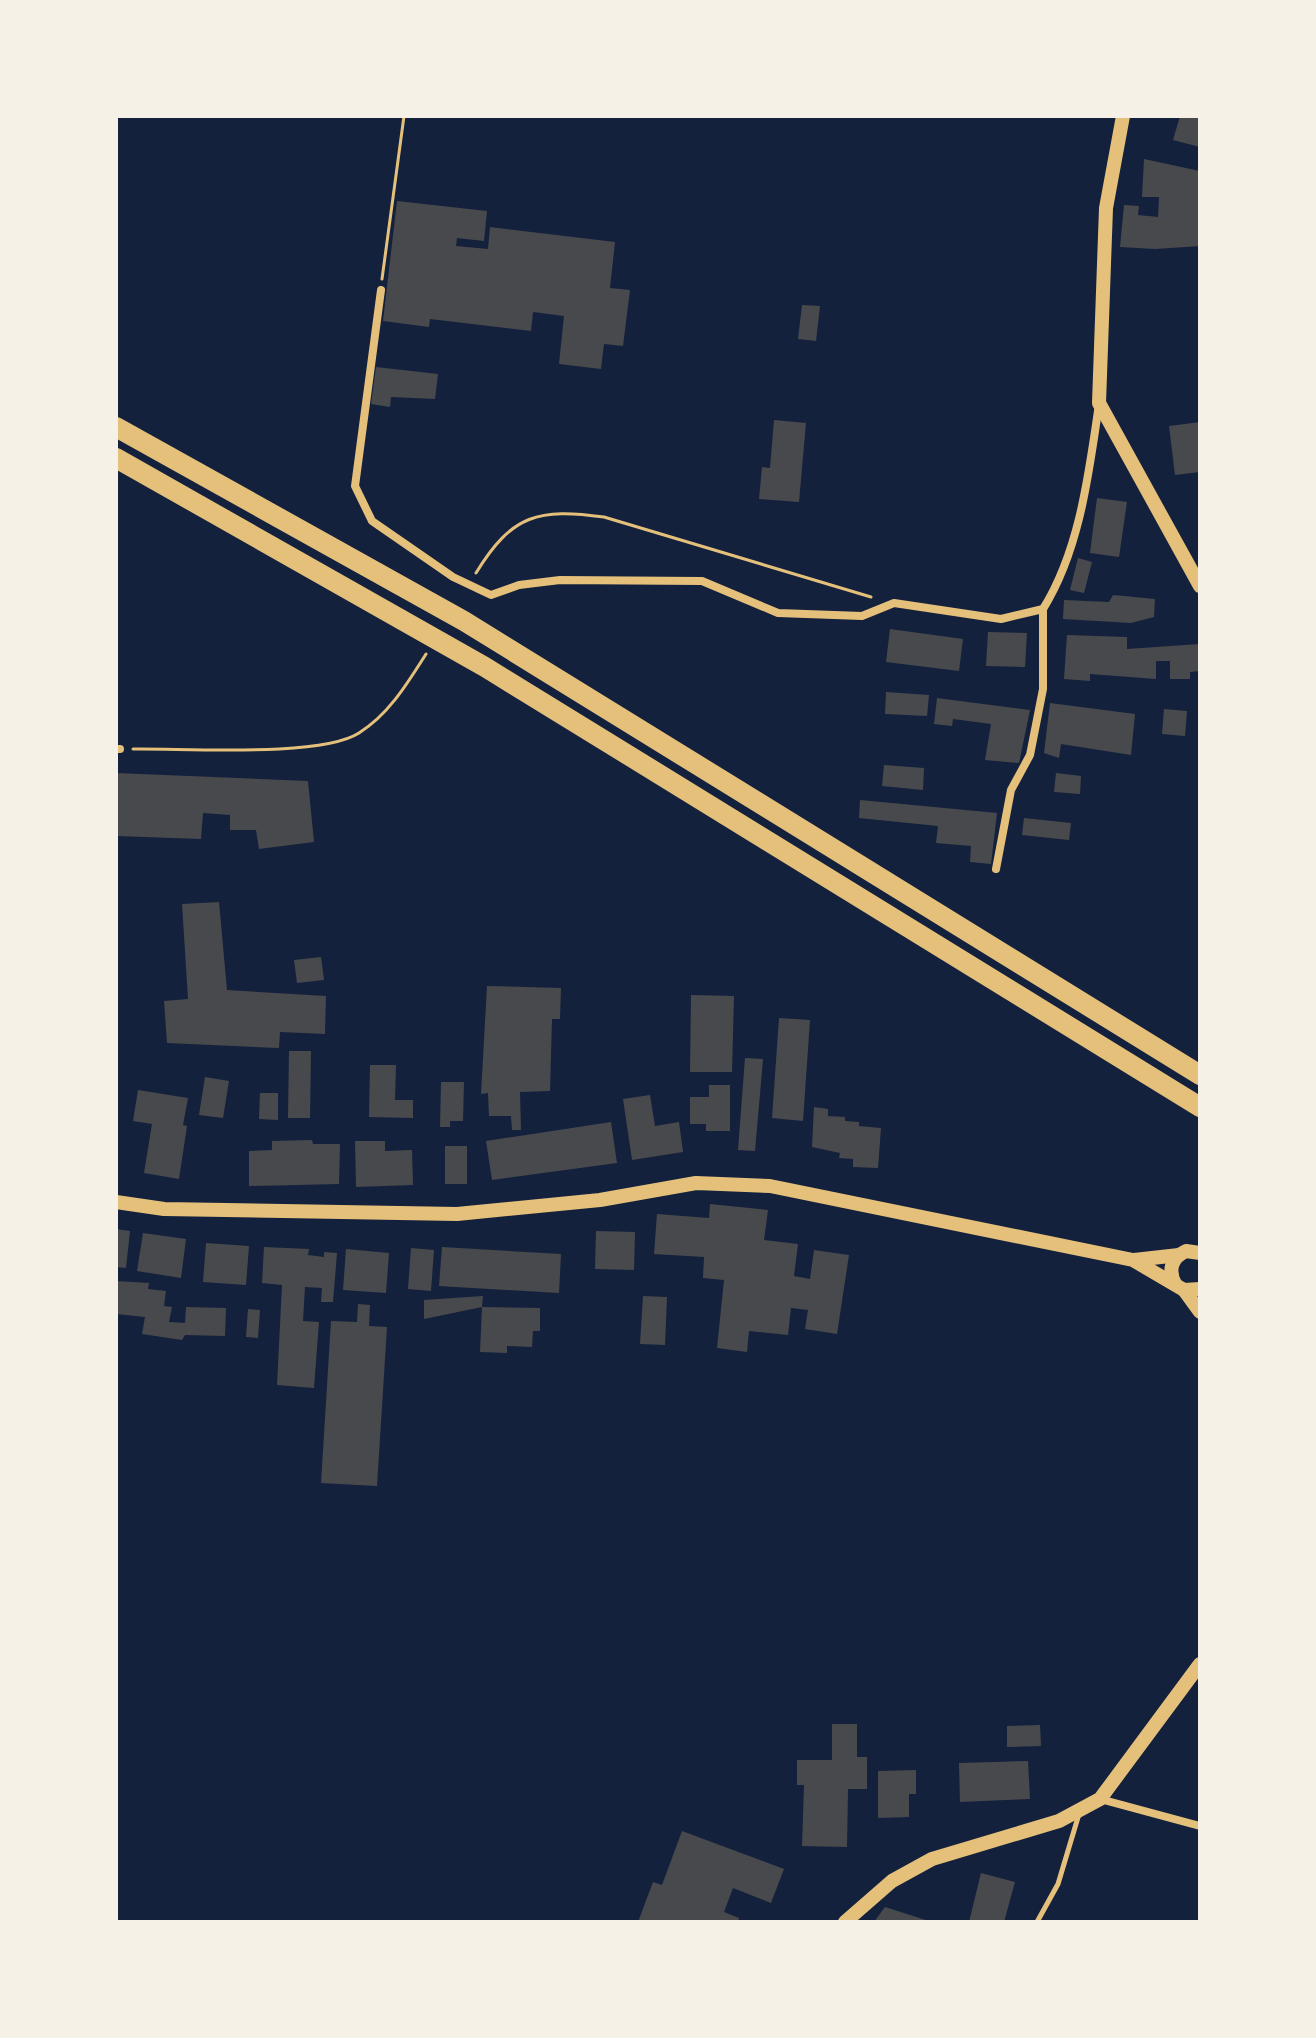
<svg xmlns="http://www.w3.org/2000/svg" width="1316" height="2038" font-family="'Space Grotesk',sans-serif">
<rect width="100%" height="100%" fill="#14213d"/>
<g fill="#48494c">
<polygon points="1180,116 1200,116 1200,147 1173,140"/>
<polygon points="1144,159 1200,171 1200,246 1155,249 1120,247 1124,205 1139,206 1138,215 1158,217 1159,197 1142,197"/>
<polygon points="397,201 487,211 484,241 457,238 456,246 488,249 490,227 615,242 610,288 630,290 623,346 604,344 601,369 559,364 564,316 533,312 531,331 430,319 429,327 383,321"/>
<polygon points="802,305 820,306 816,341 798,339"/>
<polygon points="376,367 438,374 435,399 391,397 390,407 371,404"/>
<polygon points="774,420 806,423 799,502 759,499 762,467 770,468"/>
<polygon points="1200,422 1200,472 1175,475 1169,426"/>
<polygon points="1097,498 1127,502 1119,557 1090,553"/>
<polygon points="1078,558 1092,562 1084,593 1070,590"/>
<polygon points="1113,595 1155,599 1154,617 1131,623 1063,619 1064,600 1109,602"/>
<polygon points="890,629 963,639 959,671 886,662"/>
<polygon points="988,632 1027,633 1025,667 986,666"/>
<polygon points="1067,635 1127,637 1127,649 1200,644 1200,671 1190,672 1190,679 1170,679 1170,661 1156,661 1156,679 1090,674 1090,681 1064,679"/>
<polygon points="886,692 929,695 927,716 885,714"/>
<polygon points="937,698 1030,710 1019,763 985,760 991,724 953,719 952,726 934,724"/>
<polygon points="1050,703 1135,714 1131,755 1061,744 1059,758 1044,753"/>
<polygon points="1164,709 1187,711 1185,736 1162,734"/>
<polygon points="884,765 924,768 923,790 882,786"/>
<polygon points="116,773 308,781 314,842 259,849 256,830 230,830 230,815 203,813 201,839 116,836"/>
<polygon points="1056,773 1081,776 1080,794 1054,792"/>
<polygon points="860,800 997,813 991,864 970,862 971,846 936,843 938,826 859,818"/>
<polygon points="1024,818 1071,823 1069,840 1022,835"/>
<polygon points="219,902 227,990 326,996 325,1034 280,1032 279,1048 167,1043 164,1001 188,999 182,904"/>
<polygon points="321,957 324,980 297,983 294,960"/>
<polygon points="487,986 561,988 560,1019 552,1019 550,1091 520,1092 521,1130 512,1130 511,1116 489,1116 488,1093 481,1094"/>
<polygon points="691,995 734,996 732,1072 690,1072"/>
<polygon points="779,1018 810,1020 803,1121 772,1118"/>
<polygon points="289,1051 311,1051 310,1118 288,1118"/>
<polygon points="745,1058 763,1059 755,1151 738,1150"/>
<polygon points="370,1065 396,1065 395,1100 413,1100 413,1118 369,1117"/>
<polygon points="205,1077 229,1081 223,1118 199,1115"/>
<polygon points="441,1082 464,1082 463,1121 450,1121 450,1127 440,1127"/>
<polygon points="709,1085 730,1085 730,1131 706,1131 706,1124 690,1124 690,1097 709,1097"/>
<polygon points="138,1090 188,1098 183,1125 187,1126 179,1179 144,1173 152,1124 133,1121"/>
<polygon points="260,1093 278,1093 278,1120 259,1119"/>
<polygon points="650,1095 655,1126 679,1122 683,1152 632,1160 623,1099"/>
<polygon points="814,1107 828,1109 828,1116 845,1117 845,1121 859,1122 859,1126 881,1128 878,1168 853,1167 853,1159 839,1158 840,1153 812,1147"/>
<polygon points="611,1122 617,1163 492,1180 486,1141"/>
<polygon points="312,1140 313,1144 340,1144 339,1184 249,1186 249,1151 272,1150 272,1141"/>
<polygon points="355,1141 385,1141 385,1151 412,1150 413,1185 356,1187"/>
<rect x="445" y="1146" width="22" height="38"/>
<polygon points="710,1204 768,1210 764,1240 798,1244 794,1276 810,1279 814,1250 849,1255 837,1334 805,1329 808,1310 791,1308 788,1335 749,1331 747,1352 717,1348 724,1280 703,1278 704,1257 654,1254 657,1214 709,1218"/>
<polygon points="116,1229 130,1231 126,1268 116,1267"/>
<polygon points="596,1231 635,1232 634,1270 595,1269"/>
<polygon points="143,1233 186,1239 181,1278 137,1271"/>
<polygon points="206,1243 249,1246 246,1285 203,1282"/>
<polygon points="264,1247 309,1249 308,1255 324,1257 324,1252 337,1253 333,1302 321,1302 322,1288 305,1287 303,1321 319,1322 314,1388 277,1385 282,1285 262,1283"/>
<polygon points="442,1247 561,1254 559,1293 439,1286"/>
<polygon points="411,1248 434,1250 431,1291 408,1289"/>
<polygon points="346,1249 389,1253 386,1293 343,1290"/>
<polygon points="116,1281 149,1283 148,1289 166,1291 164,1306 172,1307 169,1322 185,1323 186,1307 226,1308 225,1336 185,1335 182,1340 142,1334 145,1317 116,1314"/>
<polygon points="483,1296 482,1307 540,1308 540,1331 533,1331 532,1347 507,1346 507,1353 480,1352 482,1307 424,1319 424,1300"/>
<polygon points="643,1296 667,1297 665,1345 640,1344"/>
<polygon points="358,1304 370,1305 369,1326 387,1327 377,1486 321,1483 331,1321 357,1322"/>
<polygon points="248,1309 260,1310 258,1338 246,1337"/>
<polygon points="832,1724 857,1724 857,1757 867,1757 867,1789 848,1789 847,1847 802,1846 804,1785 797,1785 797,1760 832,1760"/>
<polygon points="1040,1725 1041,1746 1007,1747 1007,1726"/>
<polygon points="1028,1761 1030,1799 960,1802 959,1763"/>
<polygon points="916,1770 916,1794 909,1794 909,1817 878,1818 878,1771"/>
<polygon points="682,1831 784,1869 771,1903 733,1888 724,1912 739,1918 738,1922 638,1922 653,1882 662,1885"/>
<polygon points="981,1873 1015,1882 1004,1922 969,1922"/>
<polygon points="885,1907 929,1921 929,1922 874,1922"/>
</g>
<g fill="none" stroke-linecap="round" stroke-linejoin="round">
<g stroke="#e5c07b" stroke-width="3">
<polyline points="382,279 404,116"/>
<path d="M476 573C512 514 539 508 604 517L871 597"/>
<path d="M133 749C183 748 320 758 359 733 389 714 407 684 426 654"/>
</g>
<polyline stroke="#e5c07b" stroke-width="5" points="1037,1922 1058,1884 1079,1814"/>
<g stroke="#e5c07b" stroke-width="8">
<path d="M381 290 355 486 372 521 453 577 491 595 519 585 560 580 702 581 778 613 862 616 894 603 1001 619 1043 609C1080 550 1089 472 1099 404"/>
<polyline points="116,749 120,749"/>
<polyline points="996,869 1011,790 1030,755 1043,689 1043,609"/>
<polyline points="1100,1799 1200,1826"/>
</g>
<g stroke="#e5c07b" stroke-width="14">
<polyline points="1123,116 1106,208 1099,403 1200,586"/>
<polyline points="116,1202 164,1209 457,1214 600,1200 696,1183 770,1186 1133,1260 1184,1290 1200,1289"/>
<polyline points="1134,1260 1179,1255"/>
<path d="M1175 1284C1168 1270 1171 1258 1186 1251L1200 1253"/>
<polyline points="1184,1290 1200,1312"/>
<polyline points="845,1922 892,1881 932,1859 1059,1821 1100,1799 1200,1664"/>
</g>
<g stroke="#e5c07b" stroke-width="20">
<polyline points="116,427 464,621 1200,1075"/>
<polyline points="116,458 485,667 1200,1107"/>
</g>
</g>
<rect width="1316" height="2038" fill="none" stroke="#f6f1e7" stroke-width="236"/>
</svg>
